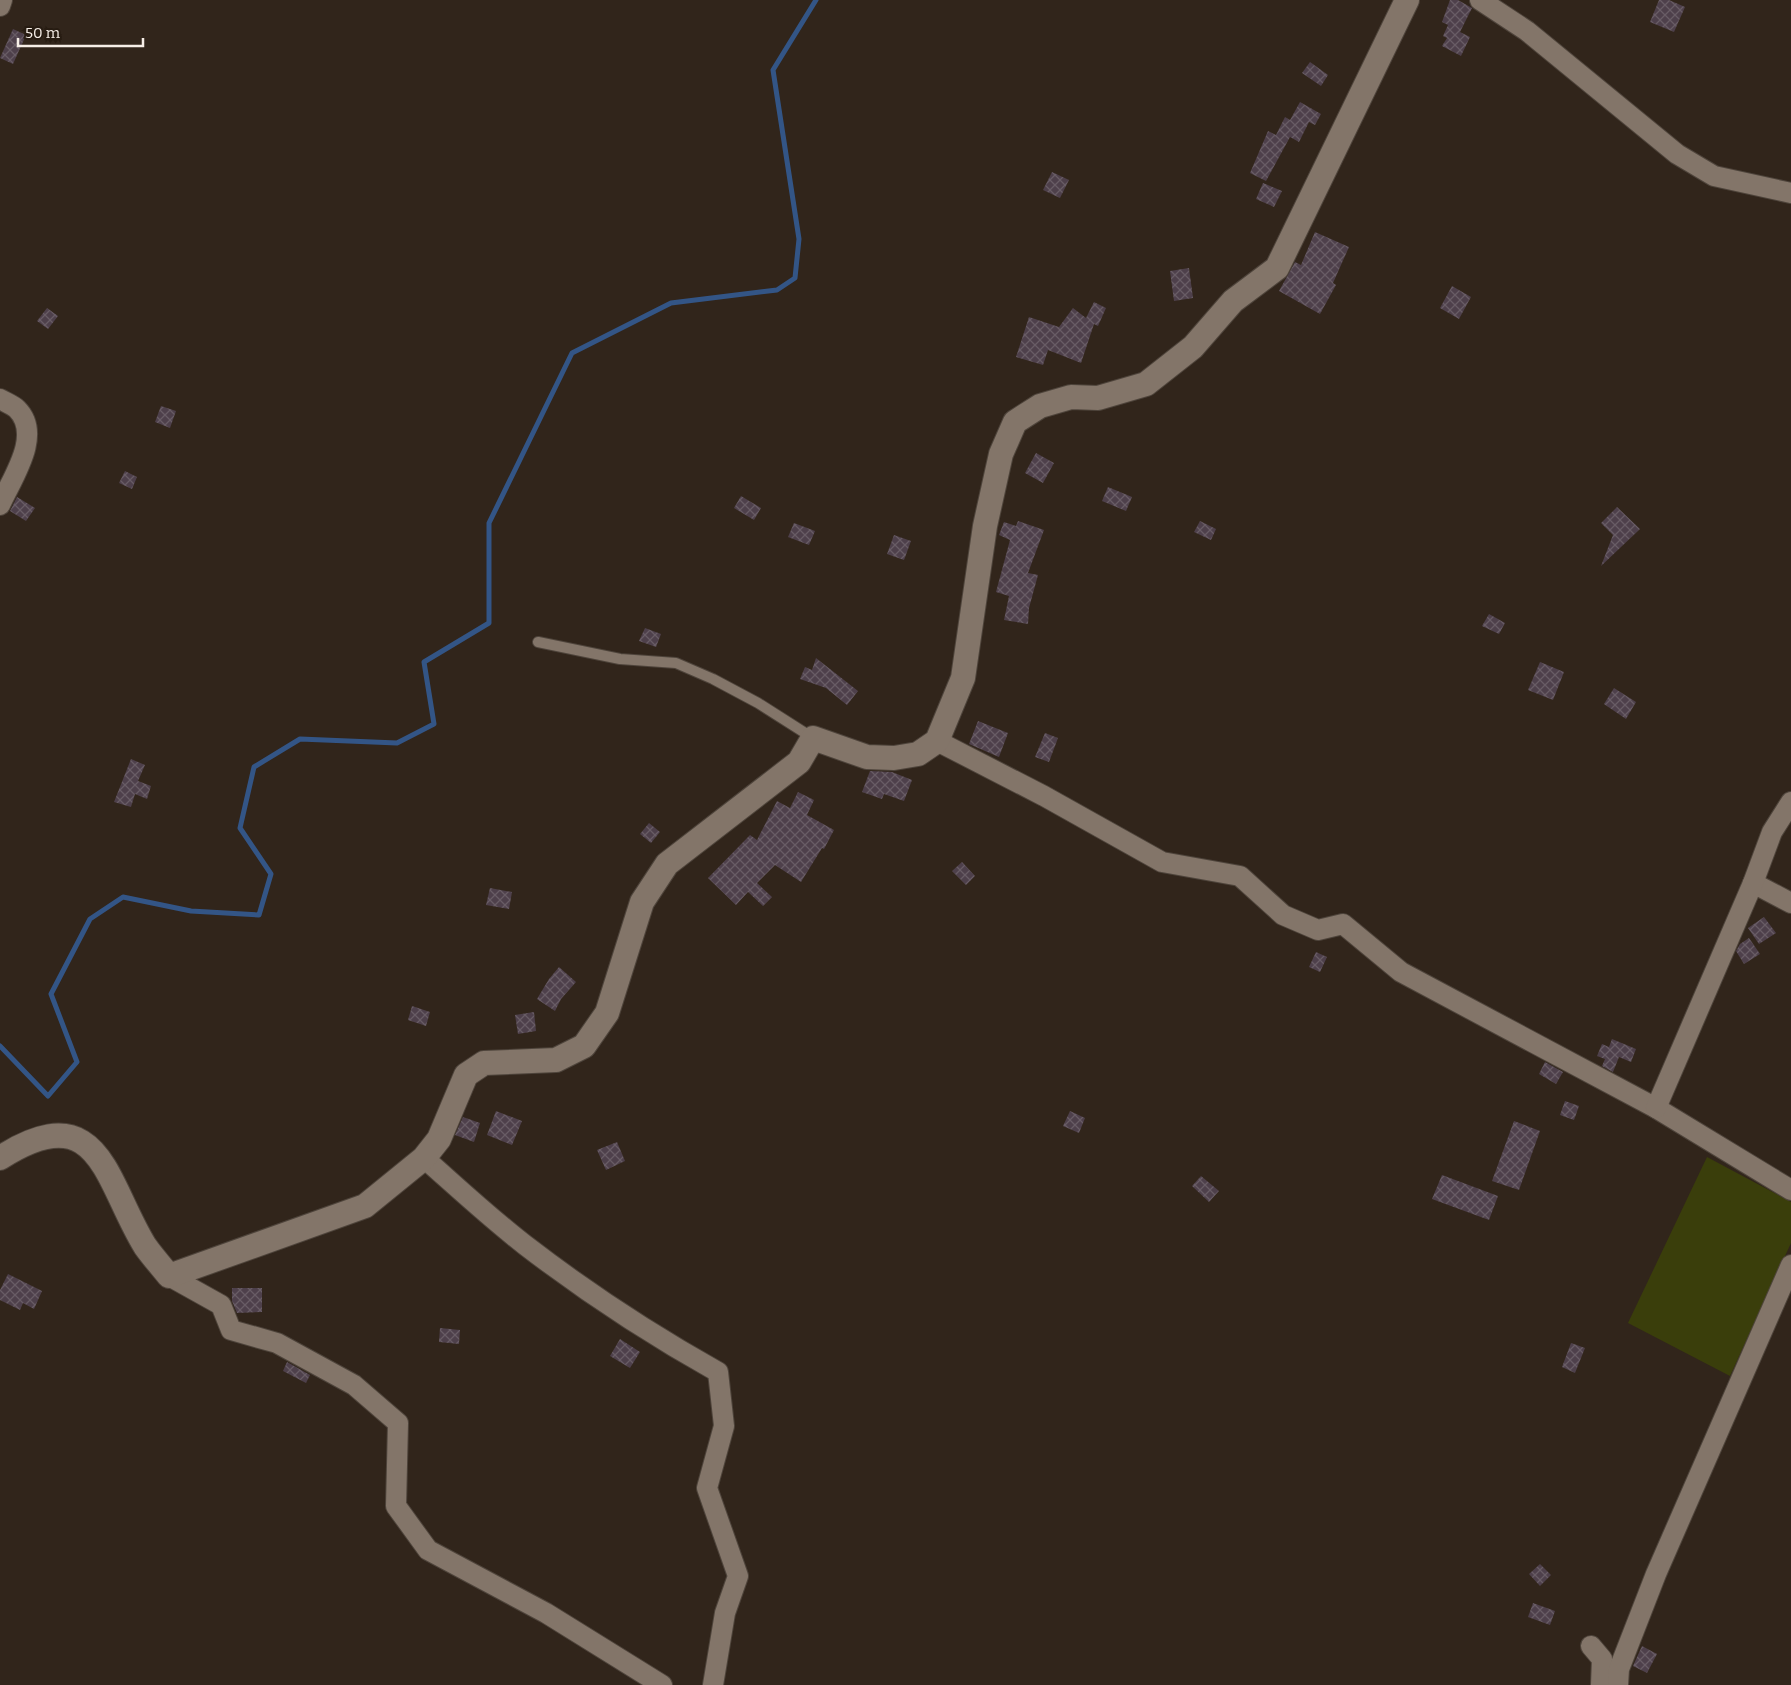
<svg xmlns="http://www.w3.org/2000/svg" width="1791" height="1685" font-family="Bitter,serif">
<defs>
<pattern id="building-cross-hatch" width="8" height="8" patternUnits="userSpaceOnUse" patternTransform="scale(1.25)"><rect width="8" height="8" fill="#4e404b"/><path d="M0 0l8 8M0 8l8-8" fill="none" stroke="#685c65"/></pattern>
</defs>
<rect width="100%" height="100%" fill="#31251b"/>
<polygon fill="#3a3e0b" points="1707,1157 1791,1202 1791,1243 1730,1376 1628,1323"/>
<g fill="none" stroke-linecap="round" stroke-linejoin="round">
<polyline stroke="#335586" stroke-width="5" points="0,1046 48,1096 77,1062 51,994 90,919 123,897 191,911 259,915 271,874 240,828 254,767 300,739 397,743 434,724 424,662 489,623 489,523 572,353 671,303 777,290 795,278 799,239 773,70 816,0"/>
</g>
<g fill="url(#building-cross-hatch)">
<polygon points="1450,0 1458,0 1472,8 1460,32 1470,37 1461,56 1442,46 1447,38 1443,36 1448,25 1442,22"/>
<polygon points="1659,0 1669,0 1685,7 1674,32 1650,22"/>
<polygon points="13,29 26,35 13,64 0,58"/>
<polygon points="1310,62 1328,75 1321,86 1302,73"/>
<polygon points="1300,102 1321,114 1315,125 1309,122 1299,142 1290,137 1266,181 1250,173 1268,131 1276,135 1285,117 1290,120"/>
<polygon points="1052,172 1069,180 1060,198 1043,190"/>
<polygon points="1263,183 1282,191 1274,207 1256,199"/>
<polygon points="1315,232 1349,247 1333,283 1336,285 1320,314 1279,291 1295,262 1301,265"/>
<polygon points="1189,268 1193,298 1174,301 1170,271"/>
<polygon points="1452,286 1471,297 1459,319 1440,308"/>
<polygon points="1094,302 1106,308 1098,326 1094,324 1081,363 1048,350 1043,365 1016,357 1029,317 1059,327 1073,308 1086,318"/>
<polygon points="47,308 58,316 48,329 37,321"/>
<polygon points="161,406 176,411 170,428 155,422"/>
<polygon points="1036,453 1054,463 1043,483 1025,473"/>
<polygon points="125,471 137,477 132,489 119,483"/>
<polygon points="1108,487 1132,497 1126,511 1102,501"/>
<polygon points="741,496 761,508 754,520 734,508"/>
<polygon points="17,497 35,508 26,521 10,511"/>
<polygon points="1617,507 1640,529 1601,566 1613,535 1601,523"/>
<polygon points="1018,521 1044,530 1028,573 1038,575 1029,608 1028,624 1004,620 1009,596 996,592 1010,540 999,535 1004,522 1016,526"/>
<polygon points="1200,521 1216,529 1211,540 1194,532"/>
<polygon points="794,523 815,531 809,545 788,537"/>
<polygon points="894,535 911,541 904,560 887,554"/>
<polygon points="1489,614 1505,623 1499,634 1482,626"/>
<polygon points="645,628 661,634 656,647 639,641"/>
<polygon points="816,658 858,691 847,705 826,688 800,679 805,667 812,670"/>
<polygon points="1540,662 1564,672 1553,700 1528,690"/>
<polygon points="1614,688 1636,702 1626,719 1604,704"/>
<polygon points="978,721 1008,733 999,757 969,744"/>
<polygon points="1045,733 1058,738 1049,762 1035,757"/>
<polygon points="131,759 145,765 138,781 151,786 147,799 135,794 131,807 114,802"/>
<polygon points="870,771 892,772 912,780 904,801 884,794 882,799 862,792"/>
<polygon points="798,792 814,800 807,815 834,830 824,849 822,848 801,882 775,865 757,883 772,897 763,906 748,892 736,905 708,878 750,835 757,840 777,801 790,808"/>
<polygon points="649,823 660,832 651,843 640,834"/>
<polygon points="962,862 975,876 966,885 952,871"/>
<polygon points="490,888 512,892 509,909 486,905"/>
<polygon points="1764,917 1776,933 1759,944 1748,928"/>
<polygon points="1749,938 1760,954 1744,964 1736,951 1740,944"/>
<polygon points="1316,952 1327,957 1320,972 1309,967"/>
<polygon points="559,967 576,982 561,999 555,1011 537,999 549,979"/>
<polygon points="412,1006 430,1012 426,1026 408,1020"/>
<polygon points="534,1012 536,1031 518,1034 515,1015"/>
<polygon points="1612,1039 1636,1049 1631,1062 1619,1057 1613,1072 1602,1066 1605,1059 1597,1056 1602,1044 1609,1047"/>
<polygon points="1545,1062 1563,1072 1556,1084 1539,1074"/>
<polygon points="1565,1101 1579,1106 1574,1120 1560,1115"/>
<polygon points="496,1111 522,1121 512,1145 487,1135"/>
<polygon points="1070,1111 1085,1118 1079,1133 1063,1126"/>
<polygon points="463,1117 480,1123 474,1142 455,1135"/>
<polygon points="1514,1121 1540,1131 1519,1190 1492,1181"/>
<polygon points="617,1142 625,1161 606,1170 597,1150"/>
<polygon points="1442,1175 1498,1196 1489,1220 1432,1199"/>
<polygon points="1201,1176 1219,1191 1209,1202 1192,1186"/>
<polygon points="8,1274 42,1291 34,1309 23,1303 20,1310 0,1300 0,1290"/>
<polygon points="232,1288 262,1288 262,1312 237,1313 232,1301"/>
<polygon points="440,1328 460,1330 459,1344 439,1342"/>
<polygon points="620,1339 640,1352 630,1368 610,1356"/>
<polygon points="1571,1343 1585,1348 1575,1373 1562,1367"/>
<polygon points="287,1362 310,1375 306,1383 283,1371"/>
<polygon points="1540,1564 1551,1575 1540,1586 1529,1574"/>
<polygon points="1533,1603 1555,1611 1550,1625 1528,1617"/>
<polygon points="1642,1646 1657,1654 1647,1673 1633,1666"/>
</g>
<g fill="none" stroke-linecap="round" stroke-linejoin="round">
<defs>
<polyline id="service" points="538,642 620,659 676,663 713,679 758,703 813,738"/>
<g id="minor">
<polyline points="1480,0 1527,31 1677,154 1714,176 1791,193"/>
<polyline points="0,6 2,0"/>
<path d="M0 399C5 402 13 405 17 409 43 435 12 478 0 505"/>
<polyline points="937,741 1044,796 1162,862 1240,876 1283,915 1318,930 1343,924 1401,972 1656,1108 1791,1190"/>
<polyline points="1753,883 1791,903"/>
<polyline points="1656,1108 1753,883 1772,832 1791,802"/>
<path d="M424 1158C457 1187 490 1218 525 1245 586 1292 650 1334 718 1372L724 1426 707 1488 738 1576 725 1613 713 1685"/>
<polyline points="169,1276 221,1305 231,1330 277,1343 354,1385 398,1423 396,1506 428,1550 546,1613 662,1685"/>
<polyline points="1591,1646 1602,1659 1601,1685"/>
<polyline points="1618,1685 1619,1669 1656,1574 1791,1265"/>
</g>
<path id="tertiary" d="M0 1158C100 1094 105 1181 145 1246 152 1256 161 1266 169 1276L365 1206 424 1158 439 1139 466 1075 484 1063 556 1060 584 1046 607 1013 642 902 667 864 799 762 813 738 867 757 894 758 918 754 937 741 963 678 985 526 1001 454 1015 422 1040 406 1071 397 1098 398 1146 384 1193 347 1233 301 1277 268 1407 0"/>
</defs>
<use href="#service" stroke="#4e443b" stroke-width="12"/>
<use href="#minor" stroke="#4e443b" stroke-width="22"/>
<use href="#tertiary" stroke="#4e443b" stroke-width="26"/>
<use href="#service" stroke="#837569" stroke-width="10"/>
<use href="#minor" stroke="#837569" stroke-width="20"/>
<use href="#tertiary" stroke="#837569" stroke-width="24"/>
</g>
<path d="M18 38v8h125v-8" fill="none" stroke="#f6eee7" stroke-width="2.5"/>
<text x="25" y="38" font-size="15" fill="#f6eee7" stroke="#271c12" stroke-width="4" paint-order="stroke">50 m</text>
</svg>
